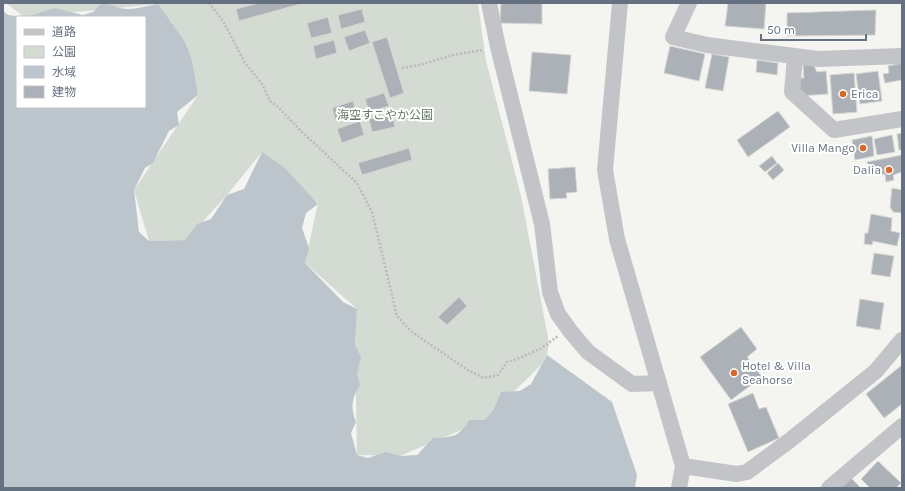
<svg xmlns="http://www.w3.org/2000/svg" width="905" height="491" font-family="Karla,'Noto Sans JP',sans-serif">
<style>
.green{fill:#d4dbd2}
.water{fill:#bdc5cc}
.building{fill:#abb1b6;stroke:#d5d5d3}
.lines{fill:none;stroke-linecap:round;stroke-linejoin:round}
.path{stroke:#b9bbbd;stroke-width:2.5;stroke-dasharray:2 2;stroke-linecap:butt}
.minor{stroke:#c2c4c8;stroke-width:16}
.poi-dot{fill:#d9682b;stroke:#fff;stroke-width:1.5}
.labels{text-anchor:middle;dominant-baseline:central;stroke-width:4;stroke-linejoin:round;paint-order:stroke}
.poi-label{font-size:12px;fill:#657180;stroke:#fff;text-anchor:start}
.park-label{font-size:12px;fill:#657863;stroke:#fff}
</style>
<rect width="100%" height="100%" fill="#f4f4f0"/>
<path class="green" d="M6 3H478L486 61 521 196 549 343 547 355 541 365 485 420 400 456 357 455 355 345 357 309 305 263 318 203 262 152 227 195 186 240 149 241 134 190 198 95 158 4 24 17Z"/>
<path class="water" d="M102 3C110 3 113 7 120 8 132 11 145 6 158 4L185 42 192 61 198 95 177 112 179 125 169 131 153 163 145 168 134 190 139 232 149 241 185 240 197 224 211 219 227 195 244 189 262 152 285 168 318 204 306 213 302 228 309 248 305 263 343 302 357 309 355 345 361 357 357 374 360 385C352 398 350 407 356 422L351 433 357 455 368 458 386 452 400 456 417 455 433 438C451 437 459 438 469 420H485L494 409 501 392 520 391 531 384 547 355 612 402 637 475 635 488H3V11L8 15 22 17H17V107H145V17H26L54 8 83 15 93 12Z"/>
<g class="building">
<path d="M259 3H304L239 21 236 9Z"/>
<path d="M501 3H542V24L500 23Z"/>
<path d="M728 3H766L764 29 725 26Z"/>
<path d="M362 9 365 22 341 29 338 15Z"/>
<path d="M876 10 875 35 787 36V13Z"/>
<path d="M328 17 332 33 311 38 307 23Z"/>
<path d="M365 30 370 43 349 51 344 37Z"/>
<path d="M387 37 404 93 390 98 372 42Z"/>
<path d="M334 40 337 53 316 59 313 46Z"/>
<path d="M670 46 705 54 699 81 664 73Z"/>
<path d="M532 52 571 55 567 94 529 91Z"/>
<path d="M712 54 729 57 723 91 705 88Z"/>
<path d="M757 60 778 63 777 75 756 72Z"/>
<path d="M902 63V80L885 83 883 74 889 73 888 66Z"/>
<path d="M813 64 817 72 826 71 828 94 799 96 798 78H804L803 65Z"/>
<path d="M878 71 882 101 860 104 856 74Z"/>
<path d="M854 73 857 112 833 114 830 75Z"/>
<path d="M384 93 389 106 369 112 365 99Z"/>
<path d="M353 101 357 115 336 122 332 108Z"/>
<path d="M778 111 790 127 748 157 737 140Z"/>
<path d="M393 114 395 127 372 132 369 119Z"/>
<path d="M360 121 364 135 342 143 337 129Z"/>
<path d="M902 133V150H899L897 134Z"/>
<path d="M892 135 895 152 877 155 874 139Z"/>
<path d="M872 136 874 156 855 160 852 140Z"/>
<path d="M409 148 412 160 362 175 358 163Z"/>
<path d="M902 155V172L893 175 894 180 886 182 885 174 877 175 876 167 868 168 867 162Z"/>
<path d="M772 156 777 163 765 172 759 166Z"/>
<path d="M778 163 784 170 773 180 767 173Z"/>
<path d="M575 167 577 192 566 193 567 198 550 199 548 169Z"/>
<path d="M892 188 902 190V213L893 212 890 207Z"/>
<path d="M871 214 892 218 891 231 900 233 897 246 873 241 872 245 864 244 865 233H868Z"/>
<path d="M874 253 894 256 890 277 871 274Z"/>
<path d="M459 297 467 306 447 325 438 317Z"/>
<path d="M860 299 884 303 880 330 856 326Z"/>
<path d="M741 327 757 349 747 357 762 377 731 400 700 357Z"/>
<path d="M902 365V404L884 418 866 394Z"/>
<path d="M753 393 759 409 766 407 779 438 748 452 728 404Z"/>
<path d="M878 461 901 483 896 488H870L861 479Z"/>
<path d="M851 478 861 488H840Z"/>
</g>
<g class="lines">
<g class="path">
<path d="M209 3 223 21 245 63 262 84 270 101 277 106 302 132 357 183 372 212 397 316 412 332 466 369 484 378 498 375 507 362 517 359 542 348 558 336"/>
<path d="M402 68 420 65 453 55 483 50"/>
</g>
<g class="minor">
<path d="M489 3 498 47 542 224 550 292 558 314 571 332 588 352 632 384 659 383"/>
<path d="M620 3 605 170 617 239 683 466 679 488"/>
<path d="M689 3 673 37 707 45 818 59 902 56"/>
<path d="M795 57 792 92 834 130 902 119"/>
<path d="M683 466 737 474 747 472 789 441 876 371 902 340"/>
<path d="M829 488 902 426"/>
</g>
</g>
<g class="poi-dot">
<circle cx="843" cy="94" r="4"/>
<circle cx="863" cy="148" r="4"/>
<circle cx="889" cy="170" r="4"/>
<circle cx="734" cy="373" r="4"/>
</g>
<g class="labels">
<g class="poi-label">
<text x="851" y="94">Erica</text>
<text x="855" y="148" text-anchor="end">Villa Mango</text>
<text x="881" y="170" text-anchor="end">Dalia</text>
<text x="742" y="366">Hotel &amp; Villa<tspan x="742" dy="14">Seahorse</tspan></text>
</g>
<g class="park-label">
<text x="385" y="115">海空すこやか公園</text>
</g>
</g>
<rect width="905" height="491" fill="none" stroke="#657180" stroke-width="8"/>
<rect x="16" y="16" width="130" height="92" fill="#ffffff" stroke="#c1c6cc"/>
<rect x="24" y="29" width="20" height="6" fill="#c2c4c8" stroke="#c1c6cc"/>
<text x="52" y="36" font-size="12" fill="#657180">道路</text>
<rect x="24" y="46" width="20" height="12" fill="#d4dbd2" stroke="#c1c6cc"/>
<text x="52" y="56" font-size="12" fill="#657180">公園</text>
<rect x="24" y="66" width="20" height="12" fill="#bdc5cc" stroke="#c1c6cc"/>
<text x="52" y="76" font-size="12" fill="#657180">水域</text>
<rect x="24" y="86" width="20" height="12" fill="#abb1b6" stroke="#c1c6cc"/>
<text x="52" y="96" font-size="12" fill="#657180">建物</text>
<path d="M761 34v6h105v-6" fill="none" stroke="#657180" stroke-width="2"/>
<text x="767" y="34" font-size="12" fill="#657180" stroke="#ffffff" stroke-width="3" paint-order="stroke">50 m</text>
</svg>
